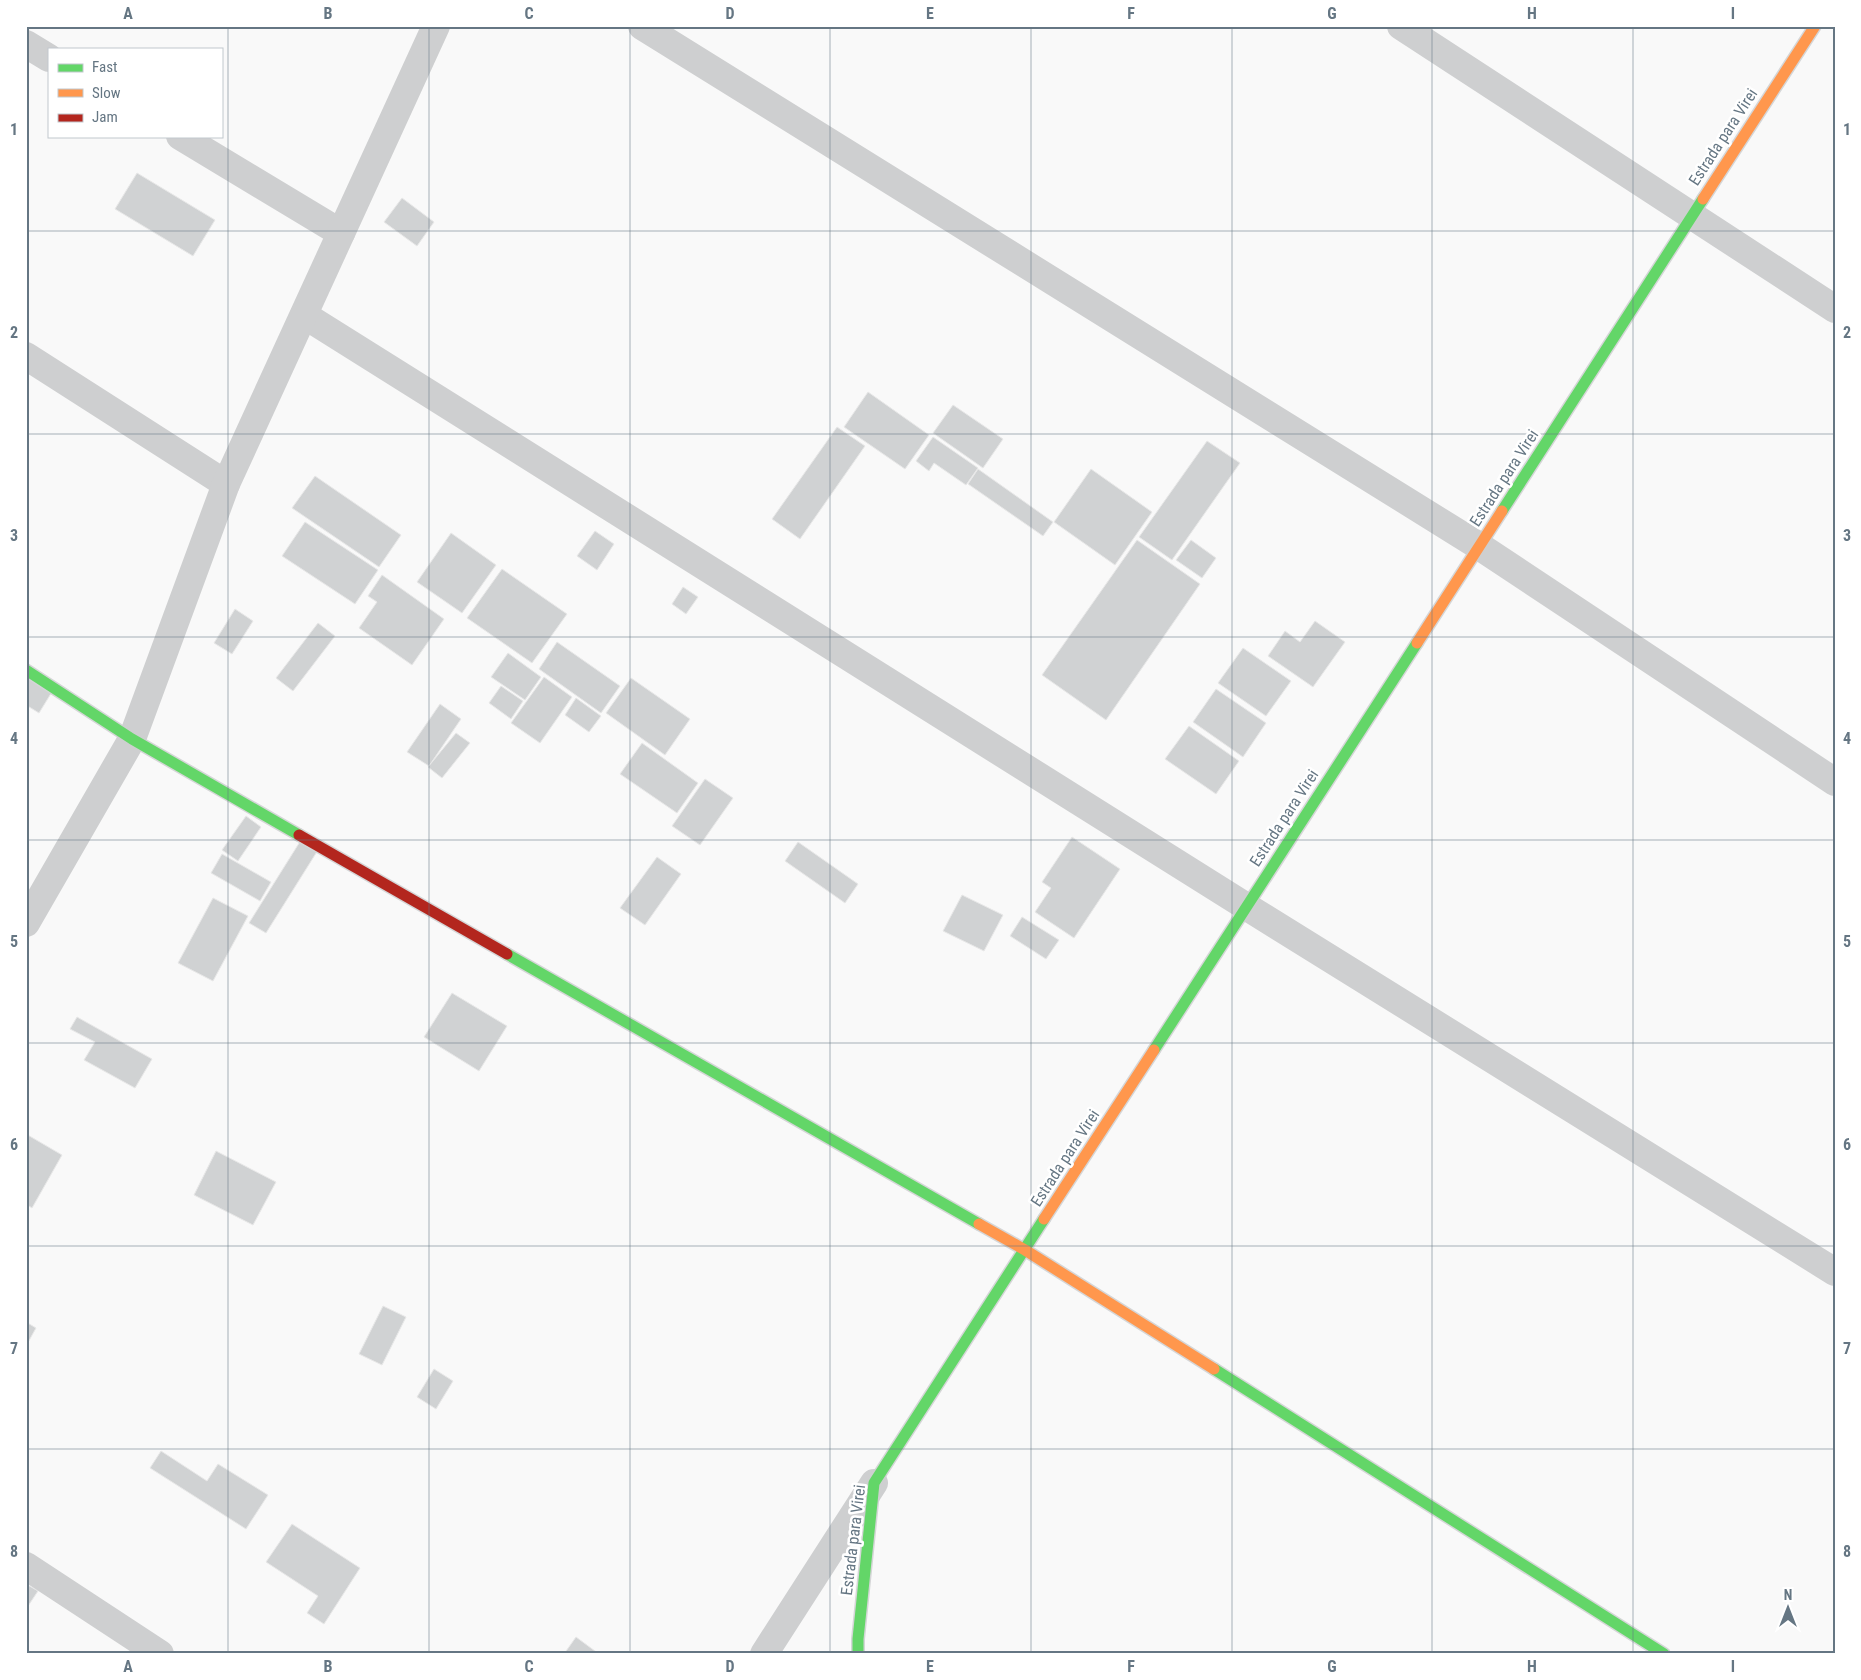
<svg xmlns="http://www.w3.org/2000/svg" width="1861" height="1680" font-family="'Roboto Condensed',sans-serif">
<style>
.building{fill:#d0d2d3;stroke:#e8e8e8}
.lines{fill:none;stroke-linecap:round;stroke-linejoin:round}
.fast-casing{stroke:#d5d6d7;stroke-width:14}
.slow-casing{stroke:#d5d6d7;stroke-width:14}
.jam-casing{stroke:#d5d6d7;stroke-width:14}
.street{stroke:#cecfd0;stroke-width:28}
.fast{stroke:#63d668;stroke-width:11}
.slow{stroke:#ff974d;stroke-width:11}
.jam{stroke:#b3261e;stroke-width:11}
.grid{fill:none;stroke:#657683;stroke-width:1;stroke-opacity:0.55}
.labels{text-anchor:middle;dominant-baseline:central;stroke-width:5;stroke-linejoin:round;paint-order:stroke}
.street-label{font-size:16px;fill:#657683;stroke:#fff}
.neatline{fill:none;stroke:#657683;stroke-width:2}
.grid-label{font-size:16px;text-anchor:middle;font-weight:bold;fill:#657683}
</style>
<rect width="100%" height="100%" fill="#f9f9f9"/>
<g class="building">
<path d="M137 173 215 220 193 256 115 209Z"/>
<path d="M402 198 434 222 417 246 384 222Z"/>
<path d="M868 392 929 435 905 469 844 427Z"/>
<path d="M953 405 1003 439 983 468 933 433Z"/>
<path d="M837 427 865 446 800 539 772 519Z"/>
<path d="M933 437 978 468 966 485 934 463 929 471 916 461Z"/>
<path d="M1207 441 1240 463 1172 560 1139 537Z"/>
<path d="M978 469 1053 522 1043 536 968 484Z"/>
<path d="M1091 469 1152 512 1115 565 1054 522Z"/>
<path d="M315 476 401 535 379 567 292 508Z"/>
<path d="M305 522 378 570 355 604 282 556Z"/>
<path d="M595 531 614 544 597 570 577 556Z"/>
<path d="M451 533 496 565 462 613 417 582Z"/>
<path d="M1137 540 1200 584 1106 720 1042 675Z"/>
<path d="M1191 540 1216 558 1202 578 1176 560Z"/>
<path d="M502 569 567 614 532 663 467 618Z"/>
<path d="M382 575 444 619 412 665 359 628 377 602 368 596Z"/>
<path d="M683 587 698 597 686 614 672 604Z"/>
<path d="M235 609 253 621 232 654 214 643Z"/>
<path d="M1315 621 1345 642 1313 687 1268 656 1285 631 1300 642Z"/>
<path d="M318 623 335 636 293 691 276 678Z"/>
<path d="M557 642 620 686 601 713 539 669Z"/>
<path d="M1243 648 1291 681 1266 716 1218 683Z"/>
<path d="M508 653 541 677 525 700 491 677Z"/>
<path d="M26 670 55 687 39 713 26 705Z"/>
<path d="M544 677 572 697 540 743 511 723Z"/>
<path d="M631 678 690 719 665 755 606 713Z"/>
<path d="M501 686 523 701 511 719 489 703Z"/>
<path d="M1216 689 1266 723 1243 757 1193 722Z"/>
<path d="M576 698 601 716 589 732 565 715Z"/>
<path d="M440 704 461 719 429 766 407 752Z"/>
<path d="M1189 726 1239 761 1216 794 1165 759Z"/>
<path d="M456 733 470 743 442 778 428 767Z"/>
<path d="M642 743 698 783 677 813 620 774Z"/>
<path d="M705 779 733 798 700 845 672 826Z"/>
<path d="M246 816 261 827 238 861 222 850Z"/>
<path d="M1072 837 1120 869 1074 938 1035 912 1051 888 1042 882Z"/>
<path d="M301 840 318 850 266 933 249 923Z"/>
<path d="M798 842 858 884 845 903 785 861Z"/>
<path d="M222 854 271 882 260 901 211 873Z"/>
<path d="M657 857 681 874 645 925 620 908Z"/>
<path d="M962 895 1003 915 984 951 943 931Z"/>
<path d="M213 898 248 916 213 981 178 963Z"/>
<path d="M1022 917 1059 940 1046 959 1010 936Z"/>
<path d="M452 993 507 1026 479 1071 424 1037Z"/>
<path d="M77 1017 152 1059 135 1088 84 1060 95 1042 70 1029Z"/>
<path d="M26 1134 62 1155 32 1208 26 1204Z"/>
<path d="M216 1151 276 1182 253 1225 194 1195Z"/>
<path d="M383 1306 406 1317 382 1365 359 1354Z"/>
<path d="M26 1322 36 1328 26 1346Z"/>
<path d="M434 1369 453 1381 436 1409 417 1397Z"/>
<path d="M161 1451 207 1481 218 1464 268 1495 246 1529 150 1468Z"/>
<path d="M292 1524 360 1568 324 1624 307 1613 318 1596 266 1562Z"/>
<path d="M26 1584 38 1591 26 1609Z"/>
<path d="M576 1637 599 1654H564Z"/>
</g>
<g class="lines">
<g class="fast-casing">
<g id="fast">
<path d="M1502 511 1703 199"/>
<path d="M26 670 132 739 299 835"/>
<path d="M507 954 979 1224"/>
<path d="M1154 1050 1417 643"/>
<path d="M1214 1369 1664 1654"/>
<path d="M858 1654V1639L874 1483 1044 1219"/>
</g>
</g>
<g class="slow-casing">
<g id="slow">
<path d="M1703 199 1815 26"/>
<path d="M1417 643 1502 511"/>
<path d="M1044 1219 1154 1050"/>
<path d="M979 1224 1025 1250 1214 1369"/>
</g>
</g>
<g class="jam-casing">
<path id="jam" d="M299 835 507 954"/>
</g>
<g class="street">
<path d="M642 26 1479 546 1835 782"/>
<path d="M1401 26 1835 309"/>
<path d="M26 44 49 58"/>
<path d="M180 136 341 233"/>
<path d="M304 315 1247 907 1835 1272"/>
<path d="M26 356 226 484"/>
<path d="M26 923 132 739 226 484 436 26"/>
<path d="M26 1566 160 1654"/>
<path d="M764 1654 874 1483"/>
</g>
<use href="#fast" class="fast"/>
<use href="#slow" class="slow"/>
<use href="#jam" class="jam"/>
</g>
<path class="grid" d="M228 26V1654M429 26V1654M630 26V1654M830 26V1654M1031 26V1654M1232 26V1654M1432 26V1654M1633 26V1654M26 231H1835M26 434H1835M26 637H1835M26 840H1835M26 1043H1835M26 1246H1835M26 1449H1835"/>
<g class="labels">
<g class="street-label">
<text transform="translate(1723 137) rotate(-57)">Estrada para Virei</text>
<text transform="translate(1504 478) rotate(-57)">Estrada para Virei</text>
<text transform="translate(1284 818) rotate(-57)">Estrada para Virei</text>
<text transform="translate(1065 1158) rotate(-57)">Estrada para Virei</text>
<text transform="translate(853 1540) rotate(-83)">Estrada para Virei</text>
</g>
</g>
<rect width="1861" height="1680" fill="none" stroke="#ffffff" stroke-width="55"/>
<rect x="48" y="48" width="175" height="90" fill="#ffffff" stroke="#c1c8cd"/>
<rect x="58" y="64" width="25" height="8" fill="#63d668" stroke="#c1c8cd"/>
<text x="92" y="72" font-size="15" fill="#657683">Fast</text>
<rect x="58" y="89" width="25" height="8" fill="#ff974d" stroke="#c1c8cd"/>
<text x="92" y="98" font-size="15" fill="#657683">Slow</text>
<rect x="58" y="114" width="25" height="8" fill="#b3261e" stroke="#c1c8cd"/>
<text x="92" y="122" font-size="15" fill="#657683">Jam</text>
<g transform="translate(1788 1608)" stroke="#ffffff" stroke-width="4" paint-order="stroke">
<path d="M0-4L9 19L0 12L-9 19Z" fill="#657683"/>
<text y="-8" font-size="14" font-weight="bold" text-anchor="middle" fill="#657683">N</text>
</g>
<rect x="28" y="28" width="1806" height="1624" class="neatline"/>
<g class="grid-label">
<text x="128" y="19">A</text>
<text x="328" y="19">B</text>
<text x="529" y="19">C</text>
<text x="730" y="19">D</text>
<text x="930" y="19">E</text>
<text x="1131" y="19">F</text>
<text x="1332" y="19">G</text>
<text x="1532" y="19">H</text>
<text x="1733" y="19">I</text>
<text x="14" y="135">1</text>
<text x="1847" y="135">1</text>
<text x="14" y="338">2</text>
<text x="1847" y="338">2</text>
<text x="14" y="541">3</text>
<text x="1847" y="541">3</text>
<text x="14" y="744">4</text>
<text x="1847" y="744">4</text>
<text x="14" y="947">5</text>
<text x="1847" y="947">5</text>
<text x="14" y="1150">6</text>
<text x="1847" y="1150">6</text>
<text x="14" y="1354">7</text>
<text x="1847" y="1354">7</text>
<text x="14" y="1557">8</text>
<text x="1847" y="1557">8</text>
<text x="128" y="1672">A</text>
<text x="328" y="1672">B</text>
<text x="529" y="1672">C</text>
<text x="730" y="1672">D</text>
<text x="930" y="1672">E</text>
<text x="1131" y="1672">F</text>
<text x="1332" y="1672">G</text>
<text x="1532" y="1672">H</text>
<text x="1733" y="1672">I</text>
</g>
</svg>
